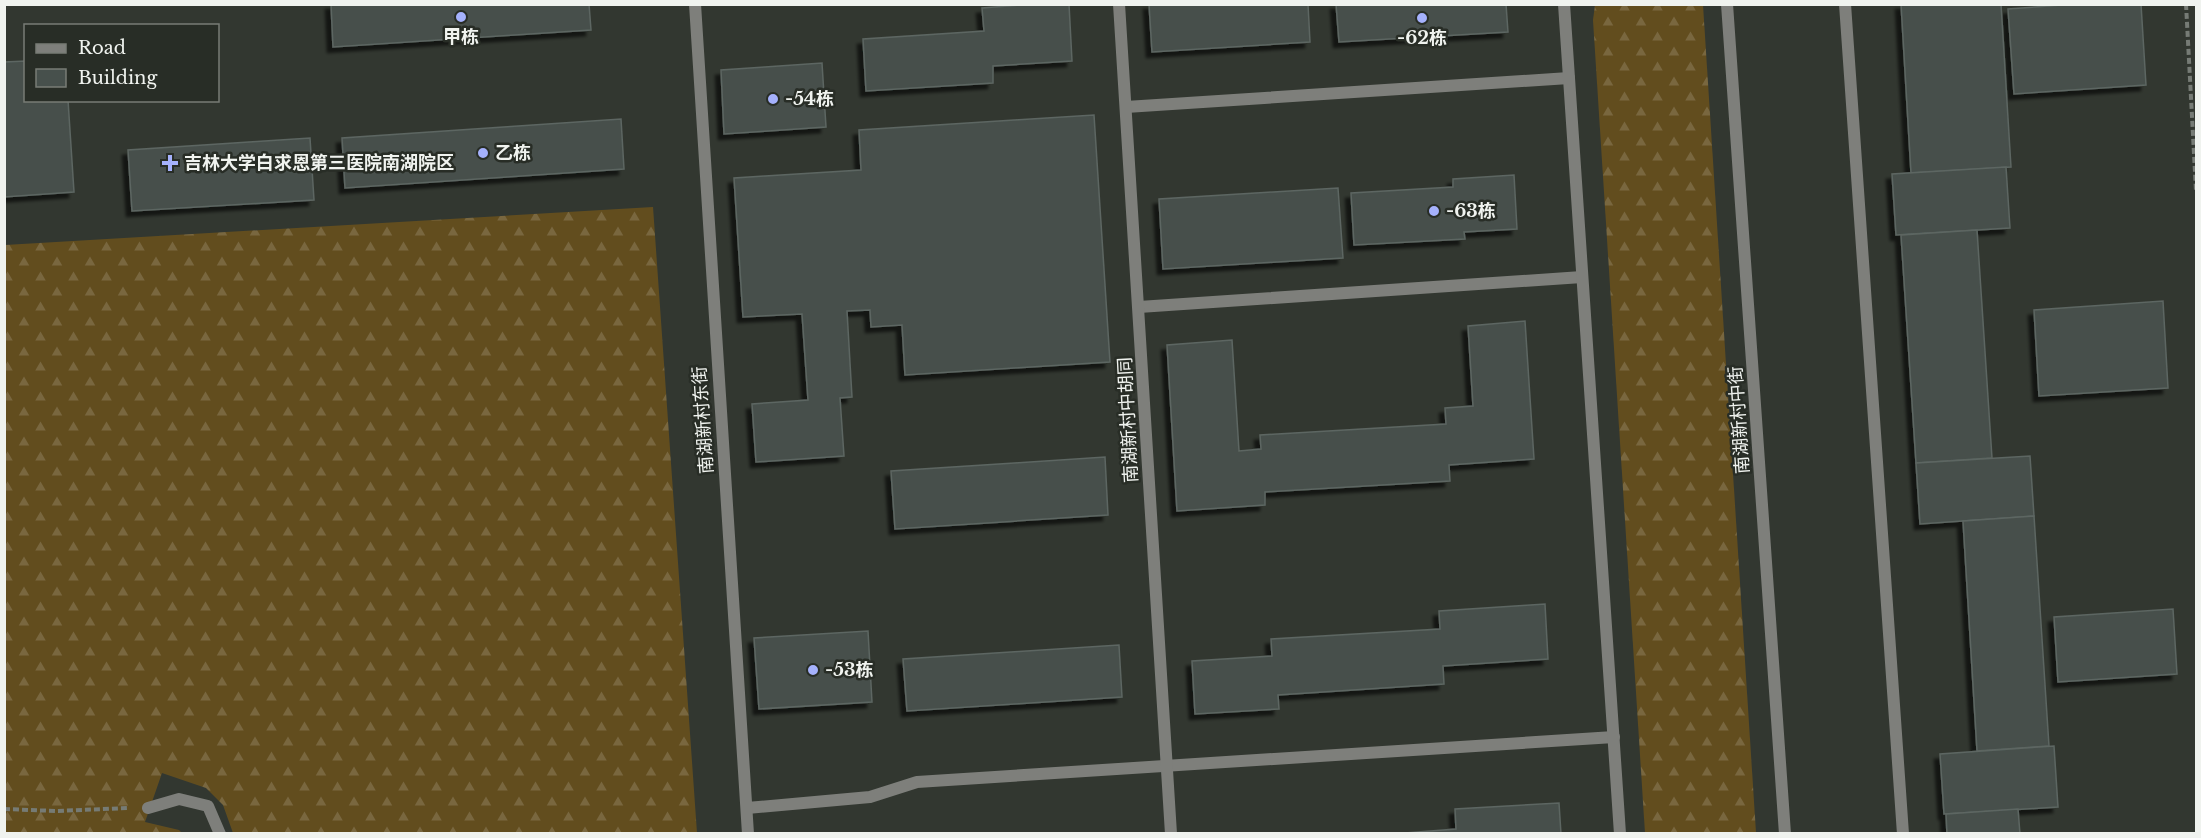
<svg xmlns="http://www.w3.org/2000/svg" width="2201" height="838" font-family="'Libre Baskerville','Noto Sans SC',serif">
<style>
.forest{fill:url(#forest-firs)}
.building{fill:#47504c;stroke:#5d6662;stroke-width:1.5;filter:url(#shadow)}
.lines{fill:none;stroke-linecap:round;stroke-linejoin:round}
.path{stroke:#767b75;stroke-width:4;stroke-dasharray:6 3;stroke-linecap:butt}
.service{stroke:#7e7f7b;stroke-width:12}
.minor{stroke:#7e7f7b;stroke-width:12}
.tertiary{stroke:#7e7f7b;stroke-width:12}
.poi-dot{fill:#a5b1fc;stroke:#282d26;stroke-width:2}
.labels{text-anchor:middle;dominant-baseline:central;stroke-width:5;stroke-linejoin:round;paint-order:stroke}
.poi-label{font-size:18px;font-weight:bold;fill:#f0f3ef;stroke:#282d26;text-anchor:start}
.street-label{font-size:18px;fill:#f0f3ef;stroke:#282d26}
</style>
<defs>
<pattern id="forest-firs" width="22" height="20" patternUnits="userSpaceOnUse" patternTransform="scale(1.5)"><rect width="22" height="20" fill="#624d1e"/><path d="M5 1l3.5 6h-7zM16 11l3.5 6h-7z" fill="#79673f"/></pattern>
<filter id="shadow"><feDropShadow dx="-5.5" dy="5.5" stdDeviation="1.5" flood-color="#0009"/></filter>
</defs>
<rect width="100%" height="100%" fill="#323730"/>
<g class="forest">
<path d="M1595 5H1703L1756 833H1645L1593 20Z"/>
<path d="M653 207 697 833H233L223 805 206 788 162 773 145 822 179 830 182 833 5 834V245Z"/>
</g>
<g class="building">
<path d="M331 4H589L591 30 333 47Z"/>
<path d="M1033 4H1069L1072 61 993 66V83L866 91 863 39 984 31 982 8Z"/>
<path d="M1149 4H1308L1310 42 1152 52Z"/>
<path d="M1336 4H1506L1508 32 1339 42Z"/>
<path d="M1901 4H2001L2011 167 1911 173Z"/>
<path d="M2075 4H2141L2146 85 2014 94 2008 9Z"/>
<path d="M26 61V100H68L74 192 4 197V62Z"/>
<path d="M822 63 826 127 724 134 721 70Z"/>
<path d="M1094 115 1110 362 905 375 902 325 871 327 870 310 847 311 852 397 840 398 844 456 756 462 752 404 808 400 802 314 743 317 734 178 861 170 859 130Z"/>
<path d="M621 119 624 169 345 188 342 138Z"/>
<path d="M310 138 314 200 132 211 128 150Z"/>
<path d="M2006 167 2010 228 1896 235 1892 174Z"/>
<path d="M1514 175 1517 229 1464 232 1465 239 1354 245 1351 193 1453 187V179Z"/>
<path d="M1338 188 1343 258 1163 269 1159 199Z"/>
<path d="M1977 230 1992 458 1916 463 1901 235Z"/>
<path d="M2163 301 2168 388 2039 396 2034 310Z"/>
<path d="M1525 321 1534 459 1449 465 1450 481 1265 492V505L1177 511 1167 345 1232 340 1239 451 1261 449 1260 435 1446 424 1445 408 1473 406 1468 326Z"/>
<path d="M2030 456 2034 516 1920 524 1916 463Z"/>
<path d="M1105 457 1108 515 895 529 891 471Z"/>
<path d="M2034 516 2049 746 1977 751 1963 521Z"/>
<path d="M1545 604 1548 659 1443 666 1444 684 1278 695 1279 709 1195 714 1192 661 1272 656 1271 639 1440 629 1439 611Z"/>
<path d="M2173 609 2177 674 2058 682 2054 617Z"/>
<path d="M868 631 872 702 759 709 754 638Z"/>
<path d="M1119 645 1122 697 907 711 903 659Z"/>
<path d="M2054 746 2058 807 1944 814 1940 754Z"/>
<path d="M1559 803 1561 834H1392L1456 829 1455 809Z"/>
<path d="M2018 809 2020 834H1947L1946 814Z"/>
</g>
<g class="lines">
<g class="path">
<path d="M2186 4 2196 191"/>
<path d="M4 809 56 811 127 808"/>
</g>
<g class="service">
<path d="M1845 4 1903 834"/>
<path d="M1126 107 1569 78"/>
<path d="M1139 307 1582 277"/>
<path d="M148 808 179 799 208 806 220 834"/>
<path d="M747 808 870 797 917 782 1614 737"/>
</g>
<g class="minor">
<path d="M695 4 748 834"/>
<path d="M1119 4 1171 834"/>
</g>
<g class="tertiary">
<path d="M1564 4 1620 834"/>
<path d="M1727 4 1785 834"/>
</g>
</g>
<g class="poi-dot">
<circle cx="461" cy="17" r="6"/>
<circle cx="1422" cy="18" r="6"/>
<circle cx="773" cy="99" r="6"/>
<circle cx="483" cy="153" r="6"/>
<path d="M167 154h6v6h6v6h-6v6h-6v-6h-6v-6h6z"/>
<circle cx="1434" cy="211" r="6"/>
<circle cx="813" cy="670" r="6"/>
</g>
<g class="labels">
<g class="poi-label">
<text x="461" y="37" text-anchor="middle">甲栋</text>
<text x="1422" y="38" text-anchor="middle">-62栋</text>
<text x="785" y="99">-54栋</text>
<text x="495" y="153">乙栋</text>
<text x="184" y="163">吉林大学白求恩第三医院南湖院区</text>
<text x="1446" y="211">-63栋</text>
<text x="825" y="670">-53栋</text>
</g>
<g class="street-label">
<text transform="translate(703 420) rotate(-94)">南湖新村东街</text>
<text transform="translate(1128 420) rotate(-93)">南湖新村中胡同</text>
<text transform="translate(1739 420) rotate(-94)">南湖新村中街</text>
</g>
</g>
<rect width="2201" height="838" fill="none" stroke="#f0f3ef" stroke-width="12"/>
<rect x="24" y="24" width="195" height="78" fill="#282d26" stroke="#787c76" stroke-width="1.5"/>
<rect x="36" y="44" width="30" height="9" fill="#7e7f7b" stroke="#787c76" stroke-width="1.5"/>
<text x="78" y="54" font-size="18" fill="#f0f3ef">Road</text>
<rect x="36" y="69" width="30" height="18" fill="#47504c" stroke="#787c76" stroke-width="1.5"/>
<text x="78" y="84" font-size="18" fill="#f0f3ef">Building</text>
</svg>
